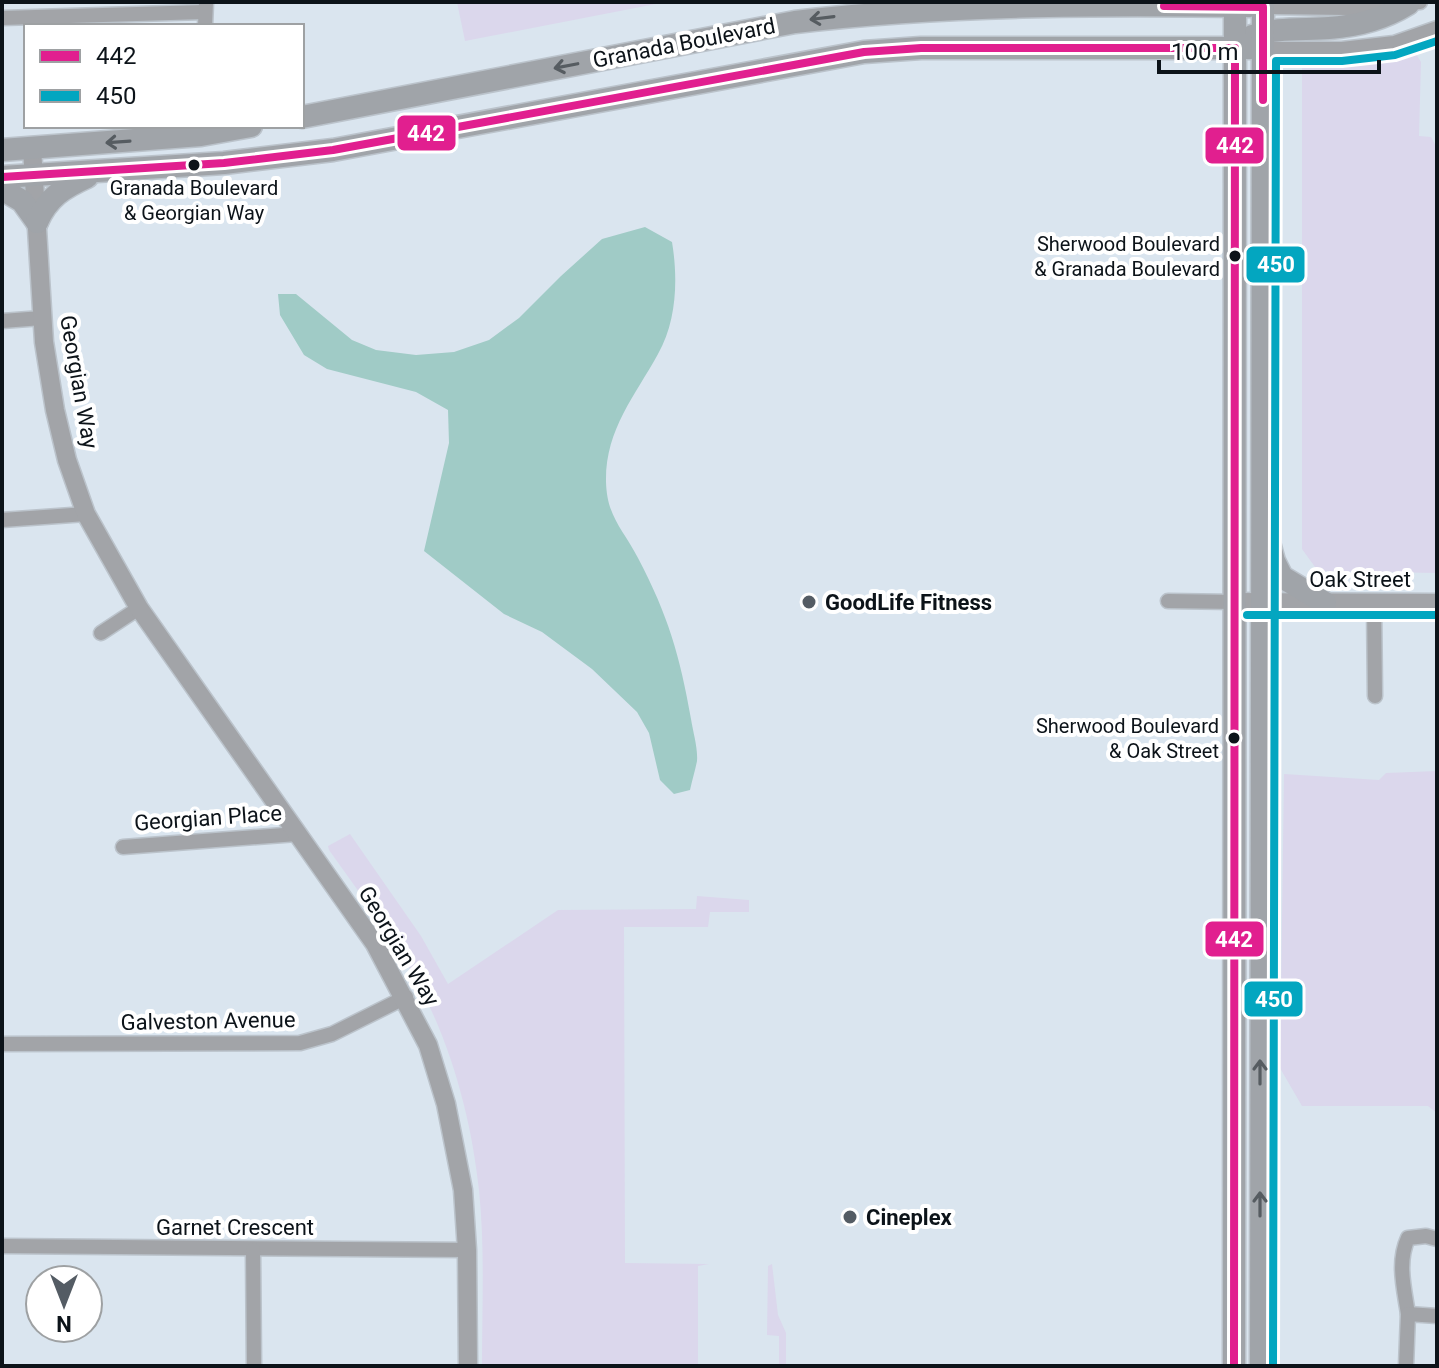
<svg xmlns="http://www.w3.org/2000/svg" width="1439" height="1368" font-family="Roboto,sans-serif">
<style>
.green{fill:#dbd7ec}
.water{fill:#a0cbc6}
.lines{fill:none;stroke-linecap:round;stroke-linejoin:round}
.minor-casing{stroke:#bbc3cb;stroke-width:17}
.tertiary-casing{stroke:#bbc3cb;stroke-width:21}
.secondary-casing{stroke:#bbc3cb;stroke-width:25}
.minor{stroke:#a2a4a8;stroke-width:14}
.tertiary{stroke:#a2a4a8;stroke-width:18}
.secondary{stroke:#a0a4a9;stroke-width:22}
.bus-1-casing{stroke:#fff;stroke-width:14}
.bus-2-casing{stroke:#fff;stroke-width:14}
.bus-1{stroke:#e11f8f;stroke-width:8}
.bus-2{stroke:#03a6c0;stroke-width:8}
.oneway{stroke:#565c61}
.bus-dot{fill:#0c1319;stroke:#fff;stroke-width:3}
.poi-dot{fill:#545c64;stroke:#fff;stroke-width:3}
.labels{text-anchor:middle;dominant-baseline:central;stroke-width:8;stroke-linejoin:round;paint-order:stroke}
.bus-label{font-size:20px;fill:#0c1319;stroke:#fff;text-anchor:end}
.street-label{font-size:22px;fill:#0c1319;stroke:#fff}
.poi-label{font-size:22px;font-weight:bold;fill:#0c1319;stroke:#fff;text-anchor:start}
.line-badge{stroke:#fff;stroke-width:3}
.badge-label{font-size:22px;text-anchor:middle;font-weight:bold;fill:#fff}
</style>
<rect width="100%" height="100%" fill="#dae5ef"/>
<g class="green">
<path d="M457 2H666L465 41Z"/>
<path d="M1414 51 1421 62 1419 136 1431 137 1437 148V573L1318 571 1302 549V64H1370Z"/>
<path d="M1437 771V1113L1428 1106H1302L1280 1068 1284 774 1379 780 1386 773Z"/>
<path d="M350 834 421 936 448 984 558 910 696 909 697 896 749 900V912H710L708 927H624L625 1263 709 1264 698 1266V1366H482C482 1308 485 1248 479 1190 471 1115 449 1036 411 971 386 929 357 889 329 850L328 846Z"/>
<path d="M772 1264 778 1315 786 1333V1366H779V1336L767 1335 768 1266Z"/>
</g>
<path class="water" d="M645 227 672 242C678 278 677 321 658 354 635 396 605 430 606 482 607 517 623 529 638 558 668 615 680 656 691 719 693 732 698 748 697 761 695 771 692 781 690 790L674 794 660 780 649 733 637 712 592 669 542 632 504 614 424 551 449 443 448 410 416 392 327 369 304 355 280 315 278 294H296L352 340 376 350 416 355 454 352 489 340 519 318 561 276 602 239Z"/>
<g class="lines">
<g class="minor-casing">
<g id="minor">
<path d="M1263 7 1349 8 1420 2"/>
<path d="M2 18 204 12"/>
<path d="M205 26 206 2"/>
<path d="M1264 49H1342L1394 43 1437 28"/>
<path d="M2 321 42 318"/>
<path d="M2 520 86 514"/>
<path d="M1168 601 1235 602"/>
<path d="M1374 604 1375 696"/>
<path d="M101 633 139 608"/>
<path d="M123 847 297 834"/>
<path d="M2 1044 300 1043 332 1034 406 997"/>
<path d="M2 1246 467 1250"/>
<path d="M253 1250 254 1366"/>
<path d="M1408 1314C1404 1288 1397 1262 1408 1238L1426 1236 1437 1239"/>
<path d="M1406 1366 1408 1314 1437 1316"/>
</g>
</g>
<g class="tertiary-casing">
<g id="tertiary">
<path d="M32 148 44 342 55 410 67 460 86 514 139 608 375 944 428 1045 446 1104 463 1190 467 1250 468 1366"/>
<path d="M1235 602 1437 603"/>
</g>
</g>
<g class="secondary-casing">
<g id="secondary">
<path d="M1252 36C1277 27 1303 30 1329 28 1358 26 1384 19 1408 4"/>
<path d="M302 117 795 22C946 4 1099 4 1250 6"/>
<path d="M2 150 201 135 251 126"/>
<path d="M2 177 224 163 333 150 864 52 921 48H1251"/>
<path d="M2 189 22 201 37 222"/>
<path d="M37 222C48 197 63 188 87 177"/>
<path d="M1268 539 1274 561 1282 577 1325 603"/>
<path d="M1234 1366 1235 2"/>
<path d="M1261 1366 1263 2"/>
</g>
</g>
<use href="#minor" class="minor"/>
<use href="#tertiary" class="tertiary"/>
<use href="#secondary" class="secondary"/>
<g class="bus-1-casing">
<g id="bus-1">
<path d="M1164 6 1263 7V100"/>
<path d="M2 177 224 163 333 150 864 52 921 48H1235L1234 1366"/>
</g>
</g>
<g class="bus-2-casing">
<g id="bus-2">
<path d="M1247 615H1437"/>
<path d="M1273 1366 1276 61H1342L1395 55 1437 41"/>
</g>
</g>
<use href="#bus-1" class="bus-1"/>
<use href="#bus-2" class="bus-2"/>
</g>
<defs><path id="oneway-shaft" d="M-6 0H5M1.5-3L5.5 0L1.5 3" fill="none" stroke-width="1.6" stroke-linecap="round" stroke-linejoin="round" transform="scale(2)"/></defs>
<g class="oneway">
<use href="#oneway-shaft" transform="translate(822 18) rotate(173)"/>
<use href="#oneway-shaft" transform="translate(566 66) rotate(169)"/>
<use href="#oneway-shaft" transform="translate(118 142) rotate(176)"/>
<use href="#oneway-shaft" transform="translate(1260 1072) rotate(-90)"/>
<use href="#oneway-shaft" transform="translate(1260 1204) rotate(-90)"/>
</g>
<g class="bus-dot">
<circle cx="194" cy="165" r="7"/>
<circle cx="1235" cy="256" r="7"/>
<circle cx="1234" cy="738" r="7"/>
</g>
<g class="poi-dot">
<circle cx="809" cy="602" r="8"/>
<circle cx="850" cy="1217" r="8"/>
</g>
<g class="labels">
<g class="bus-label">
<text x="194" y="188" text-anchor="middle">Granada Boulevard<tspan x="194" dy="25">&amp; Georgian Way</tspan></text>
<text x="1220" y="244">Sherwood Boulevard<tspan x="1220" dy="25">&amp; Granada Boulevard</tspan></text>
<text x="1219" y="726">Sherwood Boulevard<tspan x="1219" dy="25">&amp; Oak Street</tspan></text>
</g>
<g class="street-label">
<text transform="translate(684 43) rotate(-11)">Granada Boulevard</text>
<text transform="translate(79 382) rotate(80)">Georgian Way</text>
<text x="1360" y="579">Oak Street</text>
<text transform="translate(208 818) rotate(-4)">Georgian Place</text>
<text transform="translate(399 946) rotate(59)">Georgian Way</text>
<text transform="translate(208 1021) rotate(-1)">Galveston Avenue</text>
<text x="235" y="1227">Garnet Crescent</text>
</g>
<g class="poi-label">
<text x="825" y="602">GoodLife Fitness</text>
<text x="866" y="1217">Cineplex</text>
</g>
</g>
<g class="line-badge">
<rect x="396" y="114" width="61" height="38" rx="8" fill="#e11f8f"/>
<rect x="1204" y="126" width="61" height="39" rx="8" fill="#e11f8f"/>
<rect x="1245" y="245" width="61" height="39" rx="8" fill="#03a6c0"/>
<rect x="1204" y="920" width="61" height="38" rx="8" fill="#e11f8f"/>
<rect x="1243" y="980" width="61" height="38" rx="8" fill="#03a6c0"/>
</g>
<g class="badge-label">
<text x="426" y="141">442</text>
<text x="1235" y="153">442</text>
<text x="1276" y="272">450</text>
<text x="1234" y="947">442</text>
<text x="1274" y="1007">450</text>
</g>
<rect width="1439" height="1368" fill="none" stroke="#0c1319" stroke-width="8"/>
<rect x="24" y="24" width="280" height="104" fill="#ffffff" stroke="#9ea1a3" stroke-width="2"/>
<rect x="40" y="50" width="40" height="12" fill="#e11f8f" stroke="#9ea1a3" stroke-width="2"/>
<text x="96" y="64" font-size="24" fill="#0c1319">442</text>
<rect x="40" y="90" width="40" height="12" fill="#03a6c0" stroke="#9ea1a3" stroke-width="2"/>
<text x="96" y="104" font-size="24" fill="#0c1319">450</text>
<g transform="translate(64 1304) rotate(180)"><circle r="38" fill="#ffffff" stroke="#9ea1a3" stroke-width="2"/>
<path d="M0-6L14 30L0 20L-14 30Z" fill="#545c64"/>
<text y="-12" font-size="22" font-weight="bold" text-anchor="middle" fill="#0c1319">N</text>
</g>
<path d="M1159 60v12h220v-12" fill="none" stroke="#0c1319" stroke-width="4"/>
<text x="1171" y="60" font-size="24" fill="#0c1319" stroke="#ffffff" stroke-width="6" paint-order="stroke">100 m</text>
</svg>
